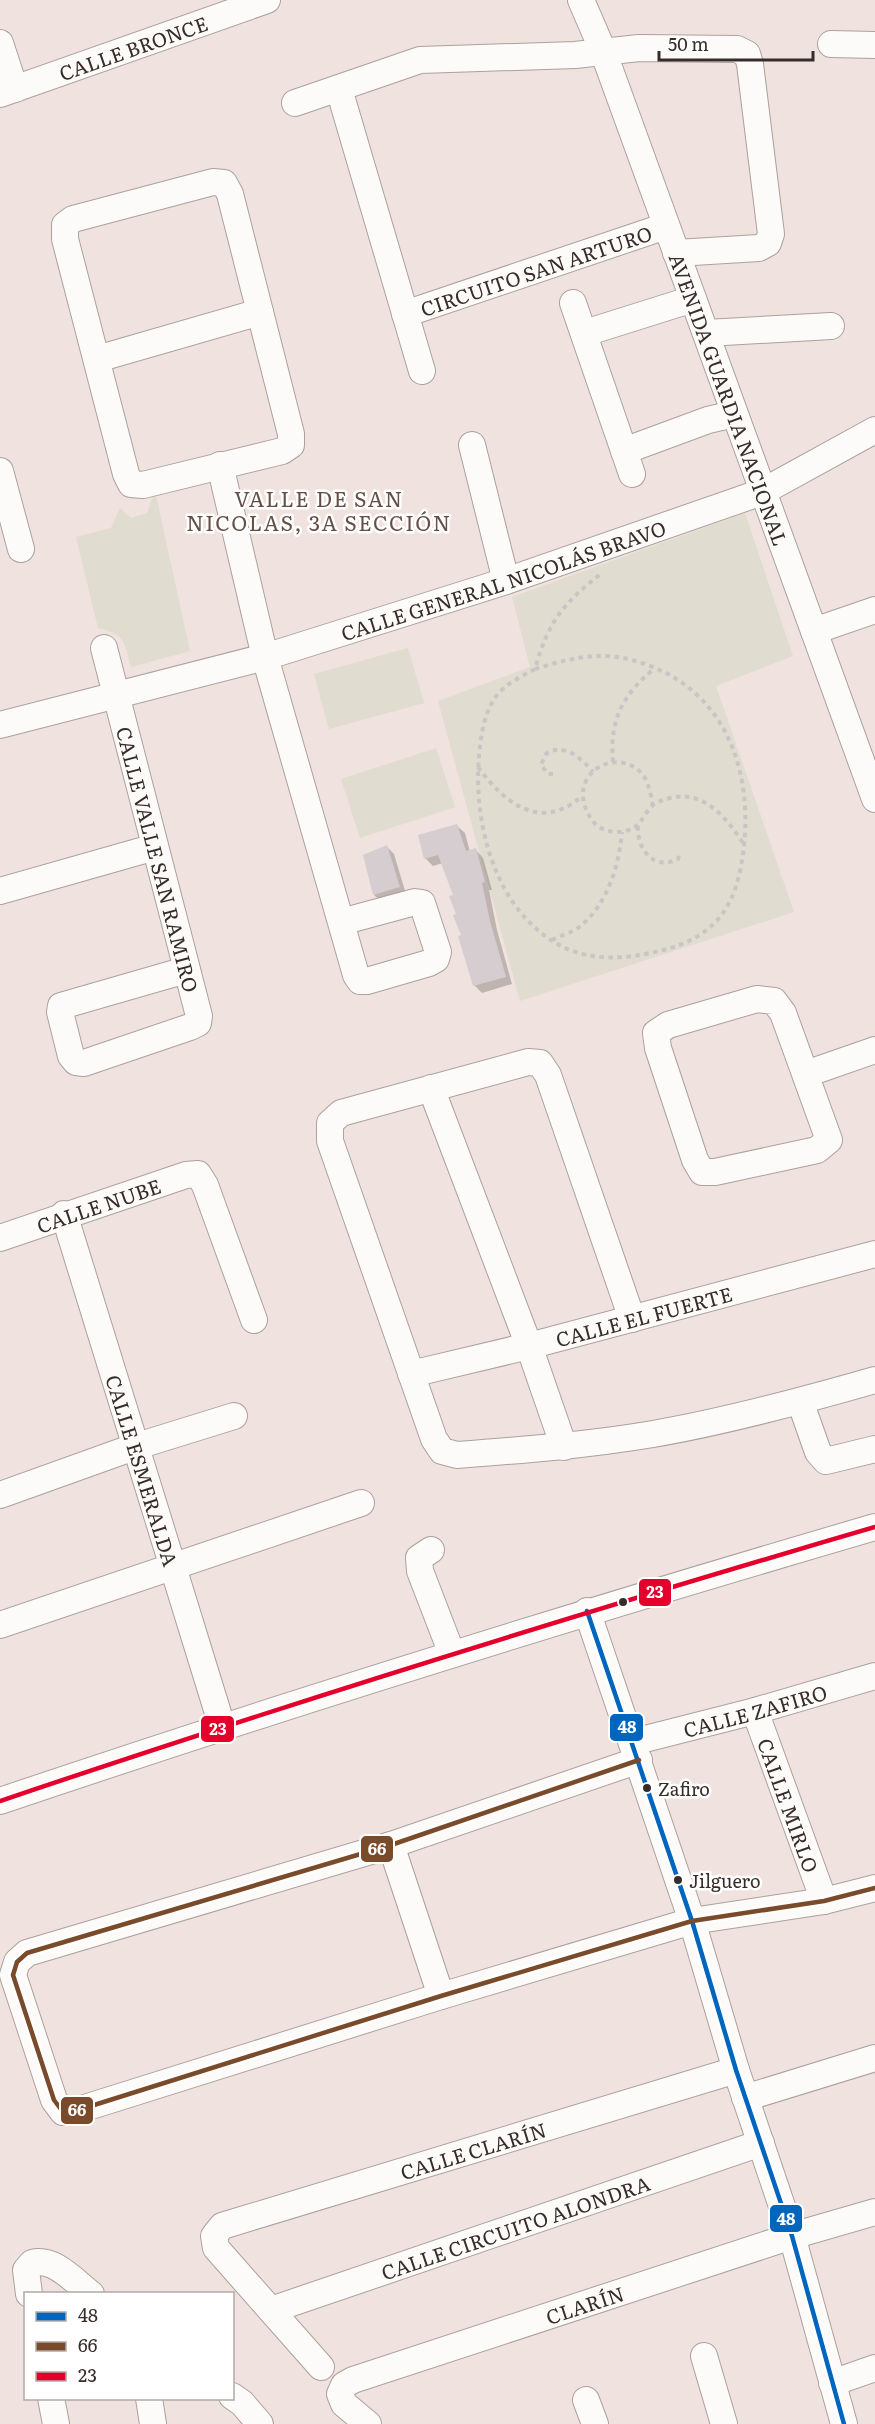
<svg xmlns="http://www.w3.org/2000/svg" width="875" height="2424" font-family="Literata,serif">
<style>
.green{fill:#e0dccf}
.shadow{fill:#0003}
.building{fill:#d5cdcf}
.lines{fill:none;stroke-linecap:round;stroke-linejoin:round}
.minor-casing{stroke:#aba19d;stroke-width:28}
.path{stroke:#cac5c4;stroke-width:4;stroke-dasharray:4.5 4.5;stroke-linecap:butt}
.minor{stroke:#fdfbfa;stroke-width:26}
.bus-1-casing{stroke:#fff;stroke-width:9}
.bus-2-casing{stroke:#fff;stroke-width:9}
.bus-3-casing{stroke:#fff;stroke-width:9}
.bus-1{stroke:#0065bd;stroke-width:4.5}
.bus-2{stroke:#7a4b2a;stroke-width:4.5}
.bus-3{stroke:#e4002b;stroke-width:4.5}
.bus-dot{fill:#362c29;stroke:#fff;stroke-width:2}
.labels{text-anchor:middle;dominant-baseline:central;stroke-width:5;stroke-linejoin:round;paint-order:stroke}
.bus-label{font-size:18px;fill:#362c29;stroke:#fff;text-anchor:start}
.street-label{font-size:20px;fill:#362c29;stroke:#fff}
.neighbourhood-label{font-size:21px;letter-spacing:1.5px;fill:#655048;stroke:#fff}
.line-badge{stroke:#fff;stroke-width:2}
.badge-label{font-size:16px;text-anchor:middle;font-weight:bold;fill:#fff}
</style>
<rect width="100%" height="100%" fill="#f0e2de"/>
<g class="green">
<path d="M155 491 190 651 131 667C124 641 126 635 98 628L76 537 111 528 120 508 131 518 147 513Z"/>
<path d="M745 513 793 656 716 686 794 912 520 1001 438 701 530 667 512 597Z"/>
<path d="M408 648 424 703 329 729 314 674Z"/>
<path d="M436 748 455 807 360 838 341 779Z"/>
</g>
<g class="shadow">
<path d="M457 826 465 833 470 852 476 850 483 858 492 890H489L497 930 512 984 482 993 474 985 455 896 443 863 433 866 425 858Z"/>
<path d="M387 847 394 854 406 894 382 902 374 895Z"/>
</g>
<g class="building">
<path d="M457 824 466 851 476 848 485 882 482 883 490 921 506 977 473 986 458 936 461 935 453 915 456 914 449 896 453 895 438 855 424 859 418 835Z"/>
<path d="M387 845 400 887 373 895 363 855Z"/>
</g>
<g class="lines">
<g class="minor-casing">
<g id="minor">
<path id="s1" d="M581 0 603 51 875 799"/>
<path d="M0 43 15 89"/>
<path d="M831 44 875 45"/>
<path d="M339 89 422 371"/>
<path id="s2" d="M0 94 267 0"/>
<path d="M295 103 420 60 575 55 639 48 737 49 747 54 750 64 771 234 768 243 759 248 676 253"/>
<path d="M213 182 224 183 230 194 291 434V445L282 451 143 485 131 484 126 474 65 239V225L73 219Z"/>
<path d="M573 303 632 474"/>
<path id="s3" d="M405 314 666 226"/>
<path d="M585 333 693 299"/>
<path d="M706 333 831 326"/>
<path d="M97 359 260 312"/>
<path d="M472 445 506 581"/>
<path d="M624 451 708 420 734 414"/>
<path d="M220 465 265 657 356 975 360 981H367L429 963 436 959 438 952 422 903 415 902 341 922"/>
<path d="M0 471 21 549"/>
<path d="M814 631 875 610"/>
<path id="s4" d="M104 648 199 1016 198 1023 190 1027 84 1063 76 1062 71 1056 60 1012 61 1006 186 970"/>
<path id="s5" d="M0 725 265 657 506 581 762 492 875 430"/>
<path d="M0 891 155 847"/>
<path d="M757 999 774 1001 783 1013 829 1140 817 1150 715 1172H702L695 1160 658 1048 656 1033 668 1025Z"/>
<path d="M806 1074 875 1050"/>
<path d="M431 1088 529 1346 564 1447"/>
<path id="s6" d="M64 1214 222 1726"/>
<path id="s7" d="M0 1238 186 1175 198 1174 205 1185 254 1320"/>
<path d="M632 1319 548 1075 540 1063 528 1062 341 1113 330 1123V1141L434 1439 442 1451 457 1455C523 1450 588 1445 653 1434 728 1421 802 1401 875 1380"/>
<path id="s8" d="M411 1374 529 1346 875 1254"/>
<path d="M800 1401 818 1452 826 1461 875 1449"/>
<path d="M0 1495 134 1447 234 1416"/>
<path d="M431 1550 419 1558 420 1571 452 1654"/>
<path d="M587 1611 692 1921 736 2070 792 2236 844 2424"/>
<path d="M0 1625 361 1503"/>
<path id="s9" d="M755 1711 824 1901"/>
<path id="s10" d="M633 1742 755 1711 875 1676"/>
<path d="M639 1760 391 1845 27 1953 17 1962 13 1975 54 2100 63 2112 75 2111 441 1996 692 1921 824 1901 875 1888"/>
<path d="M0 1801C290 1703 581 1613 875 1527"/>
<path d="M391 1845 441 1996"/>
<path d="M745 2098 875 2058"/>
<path d="M29 2294 26 2270 32 2263C54 2257 74 2281 91 2294"/>
<path id="s11" d="M271 2310 761 2143"/>
<path d="M704 2356 724 2424"/>
<path id="s12" d="M321 2367 216 2248 214 2236 222 2226 736 2070"/>
<path d="M832 2383 875 2368"/>
<path d="M232 2396 242 2403 260 2424"/>
<path d="M51 2398 56 2424"/>
<path d="M149 2398 153 2424"/>
<path d="M586 2400 595 2424"/>
<path id="s13" d="M368 2424 344 2404 340 2394 344 2385 353 2380 792 2236 875 2212"/>
</g>
</g>
<g class="path">
<path d="M535 669C558 662 582 655 607 656 627 657 647 664 664 672 738 709 756 795 740 871 731 914 709 937 667 949 633 958 596 963 563 947 496 913 473 826 479 756 481 735 484 712 497 695 507 683 522 676 535 669 548 622 563 603 602 573"/>
<path d="M613 762C609 720 623 694 655 668"/>
<path d="M478 767C505 804 541 832 582 796"/>
<path d="M553 774H548L541 765 546 754C564 742 581 758 593 772"/>
<path d="M653 806C651 796 649 783 643 775 617 743 561 776 592 820 597 828 610 833 619 832 643 829 639 819 653 805 658 801 664 800 670 798 705 789 728 820 745 846"/>
<path d="M638 826C637 850 654 871 678 859L680 853"/>
<path d="M552 940C560 936 570 933 578 928 607 906 619 866 622 832"/>
</g>
<use href="#minor" class="minor"/>
<g class="bus-1-casing">
<path id="bus-1" d="M587 1611 692 1921 736 2070 792 2236 844 2424"/>
</g>
<g class="bus-2-casing">
<path id="bus-2" d="M639 1760 391 1845 27 1953 17 1962 13 1975 54 2100 63 2112 75 2111 441 1996 692 1921 824 1901 875 1888"/>
</g>
<g class="bus-3-casing">
<path id="bus-3" d="M0 1801C290 1703 581 1613 875 1527"/>
</g>
<use href="#bus-1" class="bus-1"/>
<use href="#bus-2" class="bus-2"/>
<use href="#bus-3" class="bus-3"/>
</g>
<g class="bus-dot">
<circle cx="623" cy="1602" r="5"/>
<circle cx="647" cy="1788" r="5"/>
<circle cx="678" cy="1880" r="5"/>
</g>
<g class="labels">
<g class="bus-label">
<text x="658" y="1788">Zafiro</text>
<text x="689" y="1880">Jilguero</text>
</g>
<g class="street-label">
<text stroke="none"><textPath href="#s2" startOffset="141">CALLE BRONCE</textPath></text>
<text stroke="none"><textPath href="#s3" startOffset="138">CIRCUITO SAN ARTURO</textPath></text>
<text stroke="none"><textPath href="#s1" startOffset="426">AVENIDA GUARDIA NACIONAL</textPath></text>
<text stroke="none"><textPath href="#s5" startOffset="524">CALLE GENERAL NICOLÁS BRAVO</textPath></text>
<text stroke="none"><textPath href="#s4" startOffset="218">CALLE VALLE SAN RAMIRO</textPath></text>
<text stroke="none"><textPath href="#s7" startOffset="104">CALLE NUBE</textPath></text>
<text stroke="none"><textPath href="#s8" startOffset="240">CALLE EL FUERTE</textPath></text>
<text stroke="none"><textPath href="#s6" startOffset="268">CALLE ESMERALDA</textPath></text>
<text stroke="none"><textPath href="#s10" startOffset="126">CALLE ZAFIRO</textPath></text>
<text stroke="none"><textPath href="#s9" startOffset="100">CALLE MIRLO</textPath></text>
<text stroke="none"><textPath href="#s12" startOffset="446">CALLE CLARÍN</textPath></text>
<text stroke="none"><textPath href="#s11" startOffset="258">CALLE CIRCUITO ALONDRA</textPath></text>
<text stroke="none"><textPath href="#s13" startOffset="306">CLARÍN</textPath></text>
</g>
<g class="neighbourhood-label">
<text x="319" y="497">VALLE DE SAN<tspan x="319" dy="24">NICOLAS, 3A SECCIÓN</tspan></text>
</g>
</g>
<g class="line-badge">
<rect x="638" y="1578" width="34" height="29" rx="6" fill="#e4002b"/>
<rect x="609" y="1713" width="35" height="29" rx="6" fill="#0065bd"/>
<rect x="200" y="1715" width="35" height="28" rx="6" fill="#e4002b"/>
<rect x="360" y="1835" width="34" height="28" rx="6" fill="#7a4b2a"/>
<rect x="60" y="2096" width="34" height="29" rx="6" fill="#7a4b2a"/>
<rect x="769" y="2204" width="34" height="29" rx="6" fill="#0065bd"/>
</g>
<g class="badge-label">
<text x="655" y="1598">23</text>
<text x="627" y="1733">48</text>
<text x="218" y="1735">23</text>
<text x="377" y="1855">66</text>
<text x="77" y="2116">66</text>
<text x="786" y="2225">48</text>
</g>
<rect x="24" y="2292" width="210" height="108" fill="#ffffff" stroke="#afaba9" stroke-width="1.5"/>
<rect x="36" y="2312" width="30" height="9" fill="#0065bd" stroke="#afaba9" stroke-width="1.5"/>
<text x="78" y="2322" font-size="18" fill="#362c29">48</text>
<rect x="36" y="2342" width="30" height="9" fill="#7a4b2a" stroke="#afaba9" stroke-width="1.5"/>
<text x="78" y="2352" font-size="18" fill="#362c29">66</text>
<rect x="36" y="2372" width="30" height="9" fill="#e4002b" stroke="#afaba9" stroke-width="1.5"/>
<text x="78" y="2382" font-size="18" fill="#362c29">23</text>
<path d="M659 51v9h154v-9" fill="none" stroke="#362c29" stroke-width="3"/>
<text x="668" y="51" font-size="18" fill="#362c29" stroke="#ffffff" stroke-width="4.5" paint-order="stroke">50 m</text>
</svg>
